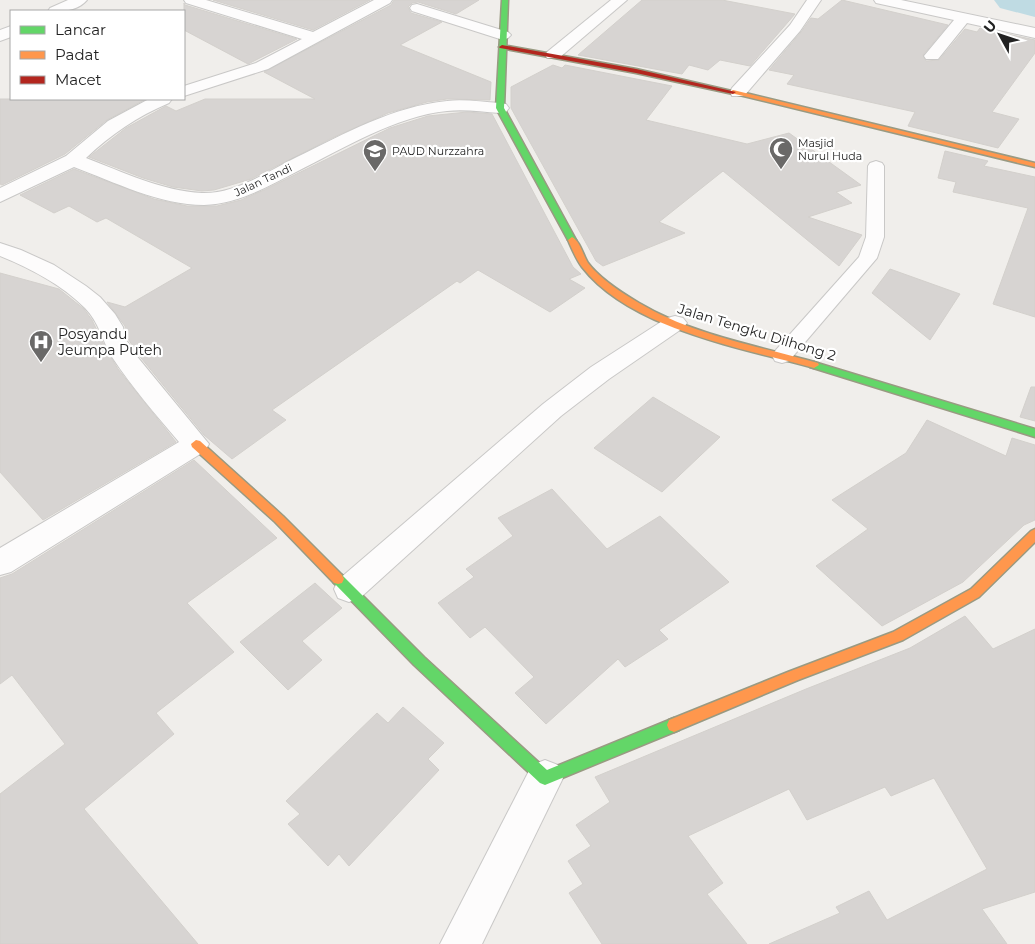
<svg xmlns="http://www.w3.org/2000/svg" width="1035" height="944" font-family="Montserrat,sans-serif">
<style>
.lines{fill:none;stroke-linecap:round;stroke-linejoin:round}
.river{fill:#bfdbe3;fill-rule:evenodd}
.building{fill:#d7d4d2;stroke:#d3d0cc}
.lane-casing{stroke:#c9c8c7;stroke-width:2}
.street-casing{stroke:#c9c8c7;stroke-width:2}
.fast-casing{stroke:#999a82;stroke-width:3}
.slow-casing{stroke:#999a82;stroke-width:3}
.jam-casing{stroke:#999a82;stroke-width:3}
.lane{fill:#fdfcfc;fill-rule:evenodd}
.street{fill:#fdfcfc;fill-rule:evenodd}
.fast{fill:#63d668;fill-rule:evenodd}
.slow{fill:#ff974d;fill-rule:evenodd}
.jam{fill:#b3261e;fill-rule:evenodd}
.labels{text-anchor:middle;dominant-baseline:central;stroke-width:4.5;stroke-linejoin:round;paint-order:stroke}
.far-poi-label{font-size:11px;fill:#222;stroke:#fff;text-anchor:start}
.far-street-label{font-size:11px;fill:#222;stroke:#fff}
.street-label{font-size:14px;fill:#222;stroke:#fff}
.poi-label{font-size:14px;fill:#222;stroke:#fff;text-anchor:start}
</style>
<rect width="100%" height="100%" fill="#f0eeeb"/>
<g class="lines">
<path class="river" d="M994 0H1035V17L1000 8Z"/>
</g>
<g class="building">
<path d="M213 0H370L313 30Z"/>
<path d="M394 0H479L456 14 418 2 412 3 408 7 411 13 442 22 400 45 491 82 490 100 447 99 427 102 388 113 332 138 251 179 214 190 202 191 173 187 143 178 89 157 126 128 166 106 176 111 205 99H315L264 72 391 5Z"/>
<path d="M642 0H722L795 14 750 66 720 60 708 70 689 65 682 74 578 55Z"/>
<path d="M842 0 948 25 923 55 926 61 939 60 965 29 977 32 980 28 1035 40V53L992 112 1019 119 998 148 908 126 915 112 787 84 794 75 769 70 801 32 811 18 818 19Z"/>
<path d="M184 3 185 5 297 39 248 64 184 30Z"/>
<path d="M553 65 562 68 565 65 672 86 646 120 747 144 789 133 861 185 836 192 852 203 808 217 862 235 839 266 723 171 659 222 685 233 603 266 596 261 511 108V87Z"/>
<path d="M0 99H146L107 120 65 154 2 185 0 184Z"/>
<path d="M467 112 492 114 573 267 581 274 569 279 585 288 550 312 478 270 460 283 457 281 272 410 286 420 232 459 204 435 137 353 127 337 125 326 107 302 125 307 192 268 106 218 97 222 69 206 54 213 20 195 74 169 154 199 187 206H217L241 200 264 190 390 128 428 116Z"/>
<path d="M945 151 988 161 984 166 1035 177V317L993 304 1028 208 953 192 956 182 938 178Z"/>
<path d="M890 269 960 294 930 340 872 293Z"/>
<path d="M0 273 59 289 84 309 92 320 107 351 118 369 176 442 43 520 0 472Z"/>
<path d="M1031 387H1035V421L1020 417Z"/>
<path d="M653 397 720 437 662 492 594 448Z"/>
<path d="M927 420 1006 456 1012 438 1035 445V520L1024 525 963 582 882 626 816 566 868 529 832 500 906 453Z"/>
<path d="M194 460 277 538 187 603 234 652 156 713 174 734 84 809 198 944H0V794L65 744 12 675 0 684V578L12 574Z"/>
<path d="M552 489 607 549 660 516 729 582 659 630 668 639 625 667 618 659 546 724 515 693 534 677 485 627 470 638 438 603 474 577 466 569 513 536 498 518Z"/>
<path d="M315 583 342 608 302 641 322 660 288 690 240 642Z"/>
<path d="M965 616 993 649 1035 629V892L982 909 1007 944H769L840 913 836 907 869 891 887 920 987 869 934 778 891 796 885 787 807 820 789 789 688 836 723 883 707 894 747 944H602L569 893 583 884 568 861 591 846 576 825 610 802 595 777 806 689 910 648Z"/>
<path d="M403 707 444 743 428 759 439 770 349 866 339 854 328 866 288 824 300 814 286 801 377 713 388 723Z"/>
</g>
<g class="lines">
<g class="lane-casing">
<path id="lane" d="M876 161 882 163 884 166V237L877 258 789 361 782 363 775 361 772 356 775 351 859 257 866 237 868 166 870 163Z"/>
</g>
<g class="street-casing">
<g id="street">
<path d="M68 0H87C78 11 61 12 48 11L50 8Z"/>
<path d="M184 0H206L313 32 374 0H392L390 3 268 69 184 96V86L256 63 302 39 186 3Z"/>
<path d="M611 0H627L559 58H547L545 55 547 52Z"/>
<path d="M807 0H821L800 31 744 96H732L730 92 732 88 790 25Z"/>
<path d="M874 0H901L1035 28V38L967 23 938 59H926L924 56 954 20 876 3Z"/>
<path d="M417 4 508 32 511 35 508 38 503 40 412 11 410 8 412 5Z"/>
<path d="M11 26V37L0 41V30Z"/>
<path d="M149 99H172L169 103C138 116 110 135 86 158 123 172 162 191 202 193 236 194 268 171 297 157 344 134 394 106 447 101 464 99 482 102 500 103L506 104 509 108 506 112 500 113C482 112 465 109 447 111 396 116 342 149 296 172 267 187 238 204 204 205 160 205 114 182 74 167L0 202V188L66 156 108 121Z"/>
<path d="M0 243 21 250 54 265 86 286 100 297 115 314 123 327 125 338 135 354 209 444 205 451 11 572 0 575V548L179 442C156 415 132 387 112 357 102 340 99 322 85 308 62 285 30 268 0 256Z"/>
<path d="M675 316 683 318 687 323 683 328 609 379 561 416 360 598 349 602 338 598 334 589 338 580 543 404 591 367 667 318Z"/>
<path d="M545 760 558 765 563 778 482 944H440L532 765Z"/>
</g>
</g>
<g class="fast-casing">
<g id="fast">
<path d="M502 0H508L504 108 576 240 575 242 572 243 568 240 496 108Z"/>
<path d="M814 362 1035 429V437L810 367 809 365 810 363Z"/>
<path d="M338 574 342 575 424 657 547 770 674 718 679 720 681 725 679 730 545 785 540 783 414 665 334 583 332 579 334 575Z"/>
</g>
</g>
<g class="slow-casing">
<g id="slow">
<path d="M733 90 1035 163V167L731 93 730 92Z"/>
<path d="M572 237C580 241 583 255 588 263 600 279 622 293 639 303 693 335 758 346 818 363L819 365 814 368C742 348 630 329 582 267 576 259 572 249 568 240Z"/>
<path d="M196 440 200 441 283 516 342 575 344 579 342 583 338 584 334 583 275 522 192 447 191 444Z"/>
<path d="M1035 529V542L979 597 903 640 798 680 674 732 669 730 667 725 669 720 788 672 893 632 971 589 1031 531Z"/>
</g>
</g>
<g class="jam-casing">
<path id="jam" d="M502 45 636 69 736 92 733 94 636 73 500 48 499 47Z"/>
</g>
<use href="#lane" class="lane"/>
<use href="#street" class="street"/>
<use href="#fast" class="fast"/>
<use href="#slow" class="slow"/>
<use href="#jam" class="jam"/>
</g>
<defs>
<g id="mosque-pin" transform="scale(1.25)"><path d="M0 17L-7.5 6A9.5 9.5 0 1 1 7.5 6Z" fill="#6a6968" stroke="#fff"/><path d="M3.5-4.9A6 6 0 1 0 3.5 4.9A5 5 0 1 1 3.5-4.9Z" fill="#fff"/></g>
<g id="school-pin" transform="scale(1.25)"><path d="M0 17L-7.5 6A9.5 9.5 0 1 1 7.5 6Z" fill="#6a6968" stroke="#fff"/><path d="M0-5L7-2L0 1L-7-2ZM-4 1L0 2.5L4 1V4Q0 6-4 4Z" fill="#fff"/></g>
<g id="hospital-pin" transform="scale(1.25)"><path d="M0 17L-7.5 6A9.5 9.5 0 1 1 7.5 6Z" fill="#6a6968" stroke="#fff"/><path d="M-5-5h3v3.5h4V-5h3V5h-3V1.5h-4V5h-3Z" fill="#fff"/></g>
</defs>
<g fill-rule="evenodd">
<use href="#mosque-pin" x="781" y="149"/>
<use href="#school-pin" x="375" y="151"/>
<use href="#hospital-pin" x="41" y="342"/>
</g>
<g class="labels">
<g class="far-poi-label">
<text x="798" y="143">Masjid<tspan x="798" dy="13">Nurul Huda</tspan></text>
<text x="392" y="151">PAUD Nurzzahra</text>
</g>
<g class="far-street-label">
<text transform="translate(263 180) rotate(-25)">Jalan Tandi</text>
</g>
<g class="street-label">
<text transform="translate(757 332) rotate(17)">Jalan Tengku Dilhong 2</text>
</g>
<g class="poi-label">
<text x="58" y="334">Posyandu<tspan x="58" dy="16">Jeumpa Puteh</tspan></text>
</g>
</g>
<rect x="10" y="10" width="175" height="90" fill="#ffffff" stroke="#a7a7a7"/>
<rect x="20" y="26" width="25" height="8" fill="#63d668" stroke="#a7a7a7"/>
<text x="55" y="35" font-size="15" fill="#222222">Lancar</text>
<rect x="20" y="51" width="25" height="8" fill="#ff974d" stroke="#a7a7a7"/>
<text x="55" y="60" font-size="15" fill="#222222">Padat</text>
<rect x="20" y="76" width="25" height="8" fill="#b3261e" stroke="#a7a7a7"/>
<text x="55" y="85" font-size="15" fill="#222222">Macet</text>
<g transform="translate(1000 35) rotate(310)" stroke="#ffffff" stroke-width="4" paint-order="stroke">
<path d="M0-4L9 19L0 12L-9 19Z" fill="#222222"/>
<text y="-8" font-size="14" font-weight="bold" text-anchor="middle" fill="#222222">U</text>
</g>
</svg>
